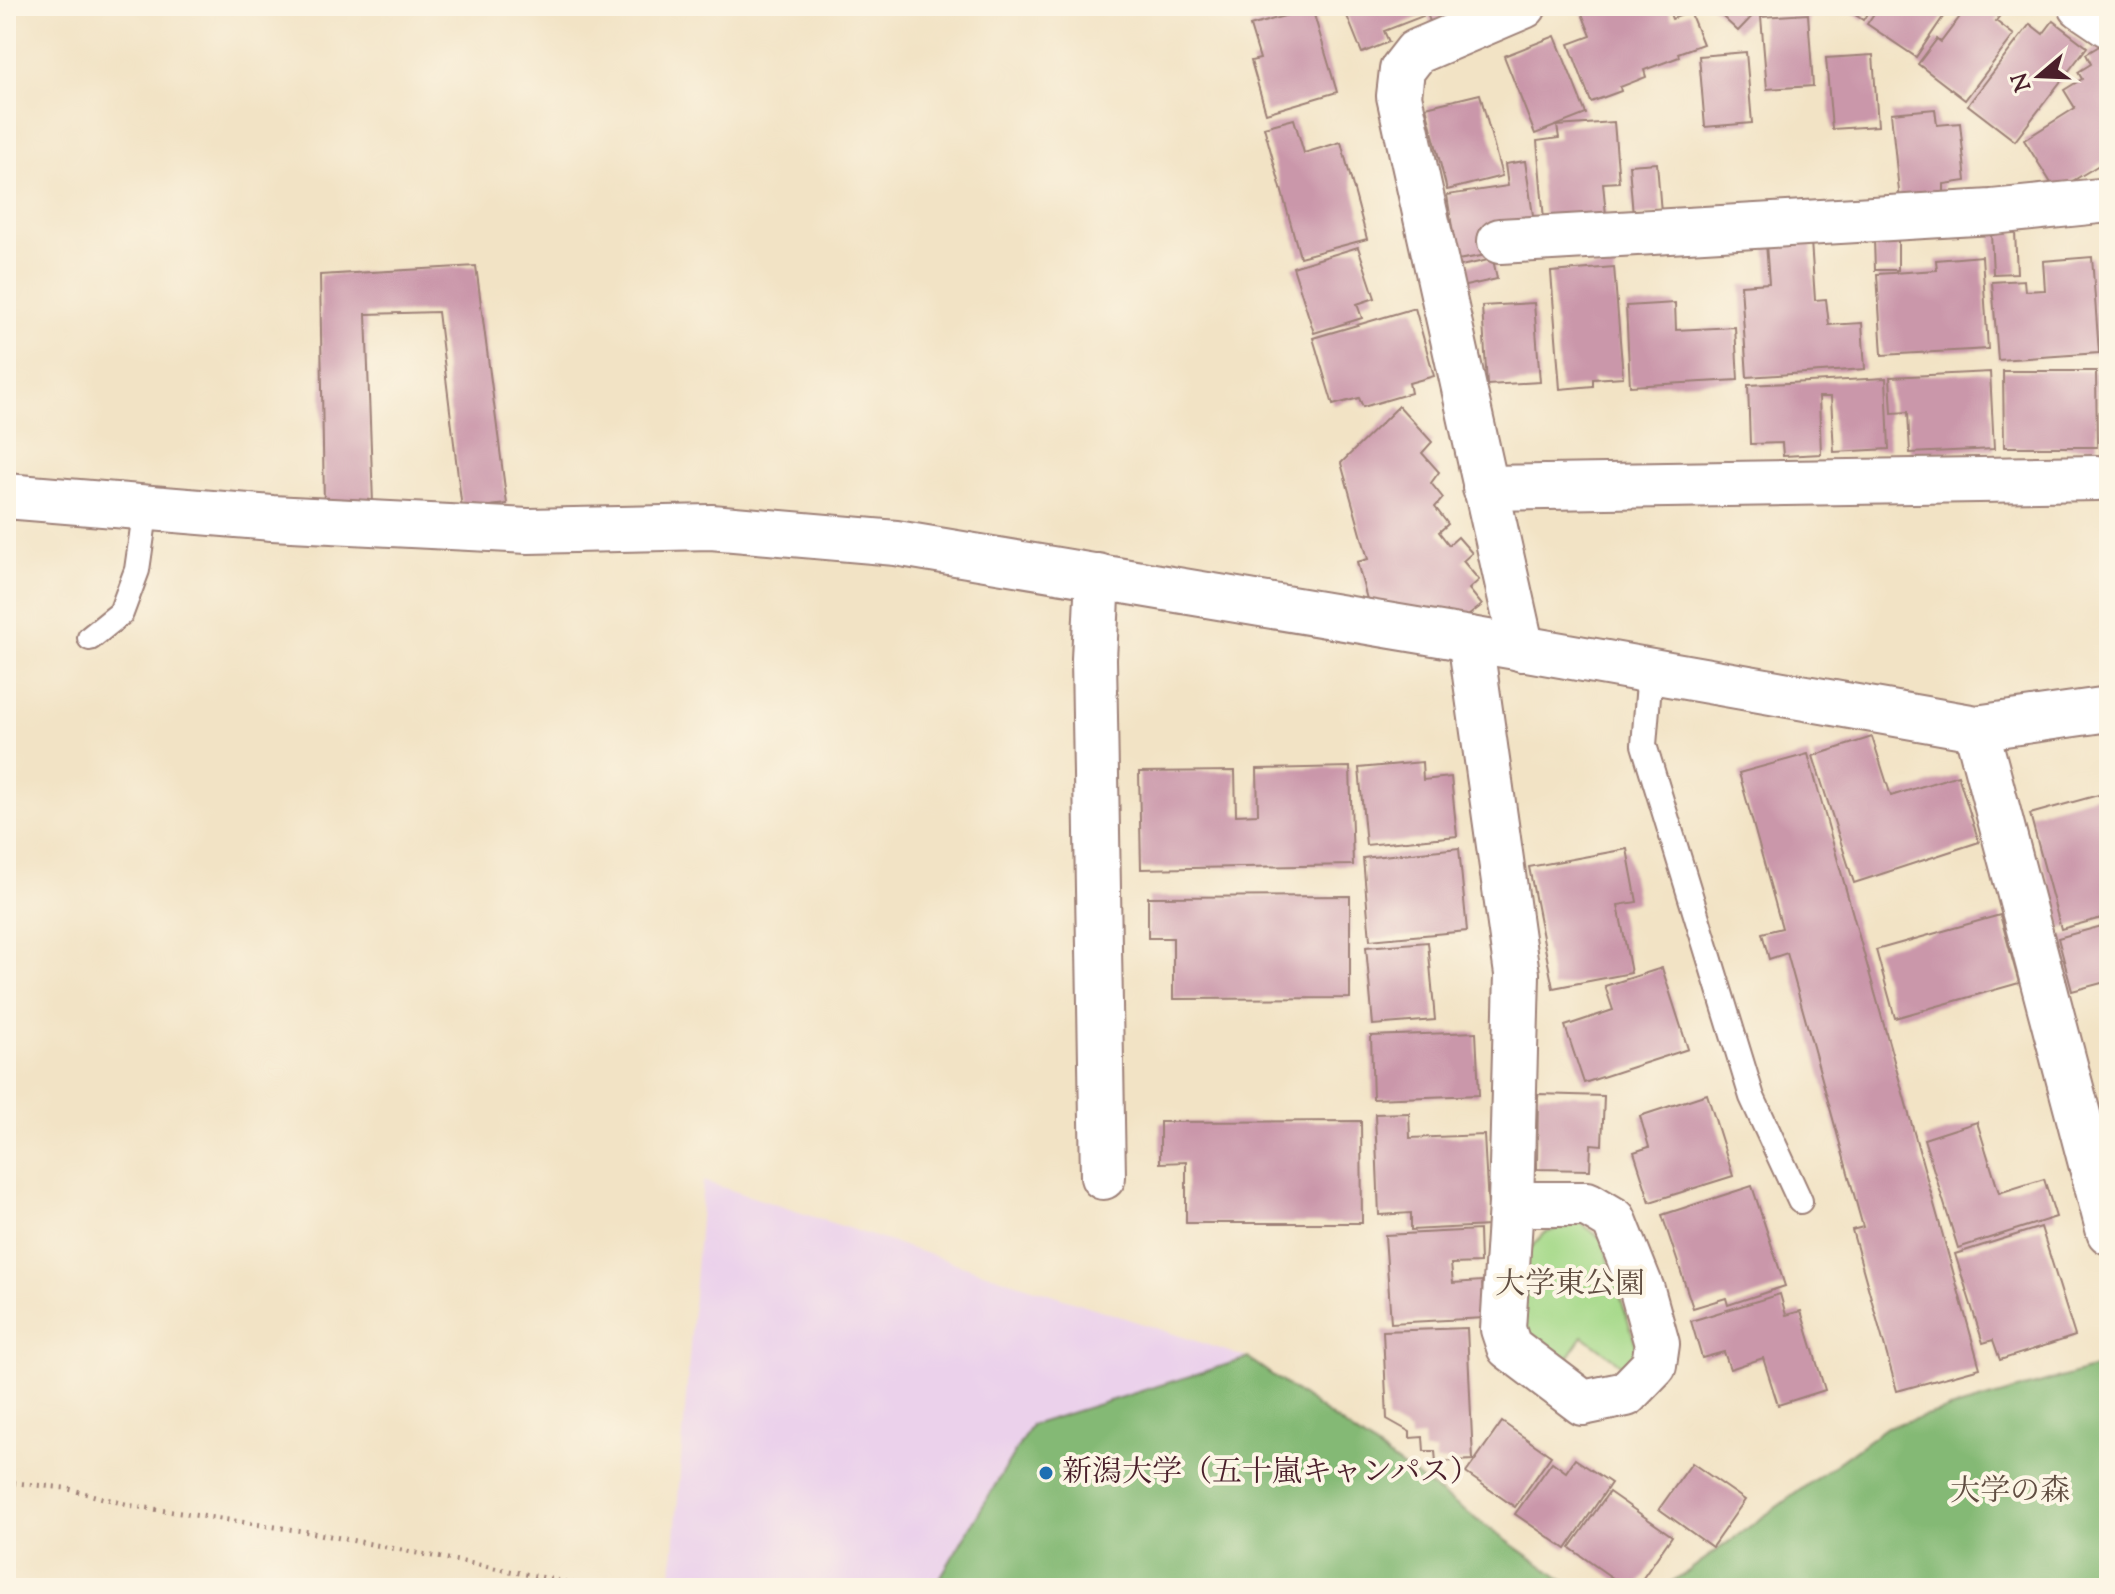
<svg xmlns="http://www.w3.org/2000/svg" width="2115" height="1594" font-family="'Sorts Mill Goudy','Noto Serif JP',serif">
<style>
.built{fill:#ebd1eb}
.green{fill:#a5d989;stroke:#787c5a;stroke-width:2}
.forest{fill:#84b975;stroke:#676c50;stroke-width:2}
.building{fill:#ca97aa}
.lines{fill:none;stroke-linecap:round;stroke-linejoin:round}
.lane-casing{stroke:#9e8178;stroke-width:28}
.street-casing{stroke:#9e8178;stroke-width:48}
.path{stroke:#9e8178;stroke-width:5;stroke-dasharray:2 6;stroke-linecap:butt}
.lane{stroke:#fff;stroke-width:24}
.street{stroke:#fff;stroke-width:44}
.poi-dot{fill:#1f6fb2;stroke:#fcf5e5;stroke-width:3}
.labels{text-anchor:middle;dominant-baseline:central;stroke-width:8;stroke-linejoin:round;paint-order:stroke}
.park-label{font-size:30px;fill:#614e42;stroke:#fcf5e5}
.poi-label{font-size:30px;fill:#4a1f2b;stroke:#fcf5e5;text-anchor:start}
</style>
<rect width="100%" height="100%" fill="#fcf5e5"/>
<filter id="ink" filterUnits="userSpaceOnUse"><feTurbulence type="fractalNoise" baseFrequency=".0125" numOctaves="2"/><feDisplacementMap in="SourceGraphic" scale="16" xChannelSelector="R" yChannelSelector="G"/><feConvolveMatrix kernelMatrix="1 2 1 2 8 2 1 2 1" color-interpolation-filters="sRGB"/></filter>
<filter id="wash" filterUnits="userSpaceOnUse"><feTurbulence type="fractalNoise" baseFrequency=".006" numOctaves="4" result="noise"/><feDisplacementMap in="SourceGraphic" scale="32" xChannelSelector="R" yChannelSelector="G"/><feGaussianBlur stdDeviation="1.8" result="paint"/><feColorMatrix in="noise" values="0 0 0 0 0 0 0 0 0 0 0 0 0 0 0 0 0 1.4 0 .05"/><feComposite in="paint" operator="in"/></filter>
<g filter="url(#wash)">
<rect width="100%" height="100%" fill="#f2e3c5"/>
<path class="built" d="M703 1181 1248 1358 1574 1588H671Z"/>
<path class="green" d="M1581 1223 1602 1239 1638 1351 1623 1366 1583 1336 1565 1362 1522 1330 1527 1252 1545 1233Z"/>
<g class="forest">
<path d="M1248 1358 1574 1588H934L1031 1425Z"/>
<path d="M2109 1364V1588H1665L1887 1427Z"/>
</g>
<g id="blocks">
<g class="building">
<path d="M1343 6H1420L1423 16 1384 31 1389 42 1362 53Z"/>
<path d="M1424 6H1477L1431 24Z"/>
<path d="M1593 6H1667L1672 19 1690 12 1703 44 1678 53 1679 57 1644 70 1646 77 1620 87 1621 91 1591 102 1569 44 1591 36 1581 11Z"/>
<path d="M1711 6H1762L1738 31Z"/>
<path d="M1842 6H1872L1863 20Z"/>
<path d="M1879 6H1946L1949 8 1916 57 1867 24Z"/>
<path d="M1968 6H2004L2006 7 1996 21 2014 35 1965 100 1918 64 1937 39 1941 42Z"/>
<path d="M1312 8 1337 92 1266 113 1251 61 1260 59 1250 26Z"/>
<path d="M1808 14 1813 86 1767 89 1761 17Z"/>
<path d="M2053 21 2087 47 2015 141 1968 105 2030 24 2043 34Z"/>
<path d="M1555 36 1586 114 1535 134 1504 56Z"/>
<path d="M2101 45 2109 58V169L2104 162 2056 191 2024 140 2075 108 2064 90 2082 79 2078 72 2091 64 2086 54Z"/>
<path d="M1746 52 1752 123 1705 127 1699 56Z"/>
<path d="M1873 55 1878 126 1832 129 1826 58Z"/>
<path d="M1480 94 1502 176 1447 190 1426 107Z"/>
<path d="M1935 109 1937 125 1960 123 1966 181 1944 184V197L1900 201 1891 113Z"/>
<path d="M1294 119 1304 153 1341 142 1367 239 1300 257 1264 127Z"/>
<path d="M1614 122 1619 182 1603 183 1606 215 1544 220 1537 141 1559 138 1557 126Z"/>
<path d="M1525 161 1534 222 1493 254 1457 260 1447 195 1508 186 1505 164Z"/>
<path d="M1657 163 1661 213 1633 216 1629 165Z"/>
<path d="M2015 232 2017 273 1993 274 1991 233Z"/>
<path d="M1874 239H1898V270H1875Z"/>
<path d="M1811 241 1815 300 1826 299 1829 325 1862 323 1865 369 1747 377 1741 285 1769 283 1766 244Z"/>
<path d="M1358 247 1375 298 1357 304 1362 318 1314 333 1293 267Z"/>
<path d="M1982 256 1988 349 1882 355 1877 274 1937 270 1936 260Z"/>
<path d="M2092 257 2099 353 1998 360 1992 282 2024 280 2025 291 2045 290 2043 261Z"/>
<path d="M1493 259 1497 279 1461 287 1456 267Z"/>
<path d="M476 266 507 504 462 509 438 312 366 314 373 503H324L320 275Z"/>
<path d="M1614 267 1623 377 1593 379V386L1560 389 1551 272Z"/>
<path d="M1534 303 1540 382 1487 385 1482 306Z"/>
<path d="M1675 303 1676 330 1735 327 1738 380 1630 386 1626 306Z"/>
<path d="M1415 308 1434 376 1409 383 1411 393 1363 407 1359 398 1333 405 1313 338Z"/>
<path d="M2003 371H2096L2097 447H2004Z"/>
<path d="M1990 372 1994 449 1910 453 1908 412 1892 413 1890 377Z"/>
<path d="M2103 376H2109V463L2103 464Z"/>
<path d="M1886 378 1889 449 1834 452 1831 397H1819L1821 454 1783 456 1782 443 1750 444 1748 385Z"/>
<path d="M1399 406 1432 442 1422 453 1439 472 1431 483 1443 498 1435 507 1448 524 1439 532 1449 545 1458 537 1472 553 1463 561 1479 580 1469 589 1482 605 1460 622 1368 603 1357 562 1368 559 1341 463Z"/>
<path d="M1872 737 1891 796 1958 775 1979 842 1854 883 1813 756Z"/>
<path d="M1808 754 1980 1368 1897 1391 1852 1230 1863 1227 1787 953 1769 959 1762 933 1782 928 1739 773Z"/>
<path d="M1422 762 1423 780 1451 777 1457 836 1366 845 1359 768Z"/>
<path d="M1350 767 1353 865 1141 869 1139 772 1235 771 1236 815 1258 814 1257 769Z"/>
<path d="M2109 792V916L2061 929 2030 814Z"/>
<path d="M1459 848 1467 931 1370 940 1363 858Z"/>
<path d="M1627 849 1637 902 1618 905 1631 973 1553 988 1529 867Z"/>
<path d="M1350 896V998L1173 999V938H1148V897Z"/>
<path d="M2000 915 2019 983 1895 1018 1876 950Z"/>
<path d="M2109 924V981L2072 991 2058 938Z"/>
<path d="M1428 942 1435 1020 1373 1025 1366 947Z"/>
<path d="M1662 968 1688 1049 1584 1083 1565 1026 1613 1010 1605 986Z"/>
<path d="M1476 1032 1479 1095 1373 1099 1371 1036Z"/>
<path d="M1538 1094 1604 1096 1602 1145 1591 1144 1590 1170 1537 1169Z"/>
<path d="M1707 1094 1733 1176 1650 1202 1634 1152 1649 1147 1640 1116Z"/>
<path d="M1409 1113 1410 1138 1484 1135 1489 1226 1411 1230V1213L1379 1215 1375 1114Z"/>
<path d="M1361 1121 1362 1223H1186V1162L1160 1163V1122Z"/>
<path d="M1977 1122 1999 1193 2044 1179 2056 1217 1958 1248 1924 1139Z"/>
<path d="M1752 1186 1785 1286 1728 1305 1726 1298 1693 1308 1662 1215Z"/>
<path d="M2041 1227 2075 1336 2000 1360 1993 1340 1983 1343 1955 1254Z"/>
<path d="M1479 1230 1480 1263 1451 1264 1453 1283 1482 1281 1484 1318 1391 1323 1385 1235Z"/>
<path d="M1780 1294 1786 1315 1801 1311 1825 1390 1778 1405 1763 1358 1730 1369 1724 1352 1702 1358 1691 1321Z"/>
<path d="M1467 1328 1473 1460 1436 1462 1435 1451H1424L1423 1437 1410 1438V1432L1387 1419 1383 1331Z"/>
<path d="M1502 1422 1551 1456 1515 1507 1466 1473Z"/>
<path d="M1575 1459 1611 1483 1566 1549 1515 1514 1552 1462 1566 1472Z"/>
<path d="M1692 1463 1745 1500 1712 1547 1659 1509Z"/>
<path d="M1609 1492 1672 1536 1636 1588H1627L1570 1548Z"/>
</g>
</g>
</g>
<g filter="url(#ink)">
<use href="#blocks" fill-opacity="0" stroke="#9e8178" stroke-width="2"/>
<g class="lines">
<g class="lane-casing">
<g id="lane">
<path d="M90 638 121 613 137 570 146 507"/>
<path d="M1650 671 1644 745 1752 1097 1800 1201"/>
</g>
</g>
<g class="street-casing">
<g id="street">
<path d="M2081 6 2109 25"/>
<path d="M1500 241 1992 212 2109 200"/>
<path d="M1485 488 2097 478"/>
<path d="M6 496 272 518 528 531 711 527 896 543 1470 639 1976 728 2109 709"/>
<path d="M1098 576 1094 659 1103 1177"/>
<path d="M1470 639 1517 974 1511 1204 1503 1329 1509 1347 1583 1403 1626 1394 1654 1365 1657 1344 1642 1290 1614 1220 1587 1204H1511"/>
<path d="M1522 649 1399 96 1402 70 1416 52 1524 6"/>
<path d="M1976 728 2109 1232"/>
</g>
</g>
<g class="path">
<path d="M6 1482 65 1488 133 1506 309 1532 597 1588"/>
<path d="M672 1588 713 1584 733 1588"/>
</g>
<use href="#lane" class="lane"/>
<use href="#street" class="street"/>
</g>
</g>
<circle class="poi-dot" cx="1046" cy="1473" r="8"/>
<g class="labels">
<g class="park-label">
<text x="1570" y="1285">大学東公園</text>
<text x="2010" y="1492">大学の森</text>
</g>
<g class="poi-label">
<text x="1062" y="1473">新潟大学（五十嵐キャンパス）</text>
</g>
</g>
<rect width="2115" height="1594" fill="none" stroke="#fcf5e5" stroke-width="32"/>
<g transform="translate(2039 76) rotate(251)" stroke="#fcf5e5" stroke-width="6" paint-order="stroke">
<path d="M0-6L14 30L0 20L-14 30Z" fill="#4a1f2b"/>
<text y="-12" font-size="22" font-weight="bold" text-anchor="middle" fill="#4a1f2b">N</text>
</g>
</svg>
